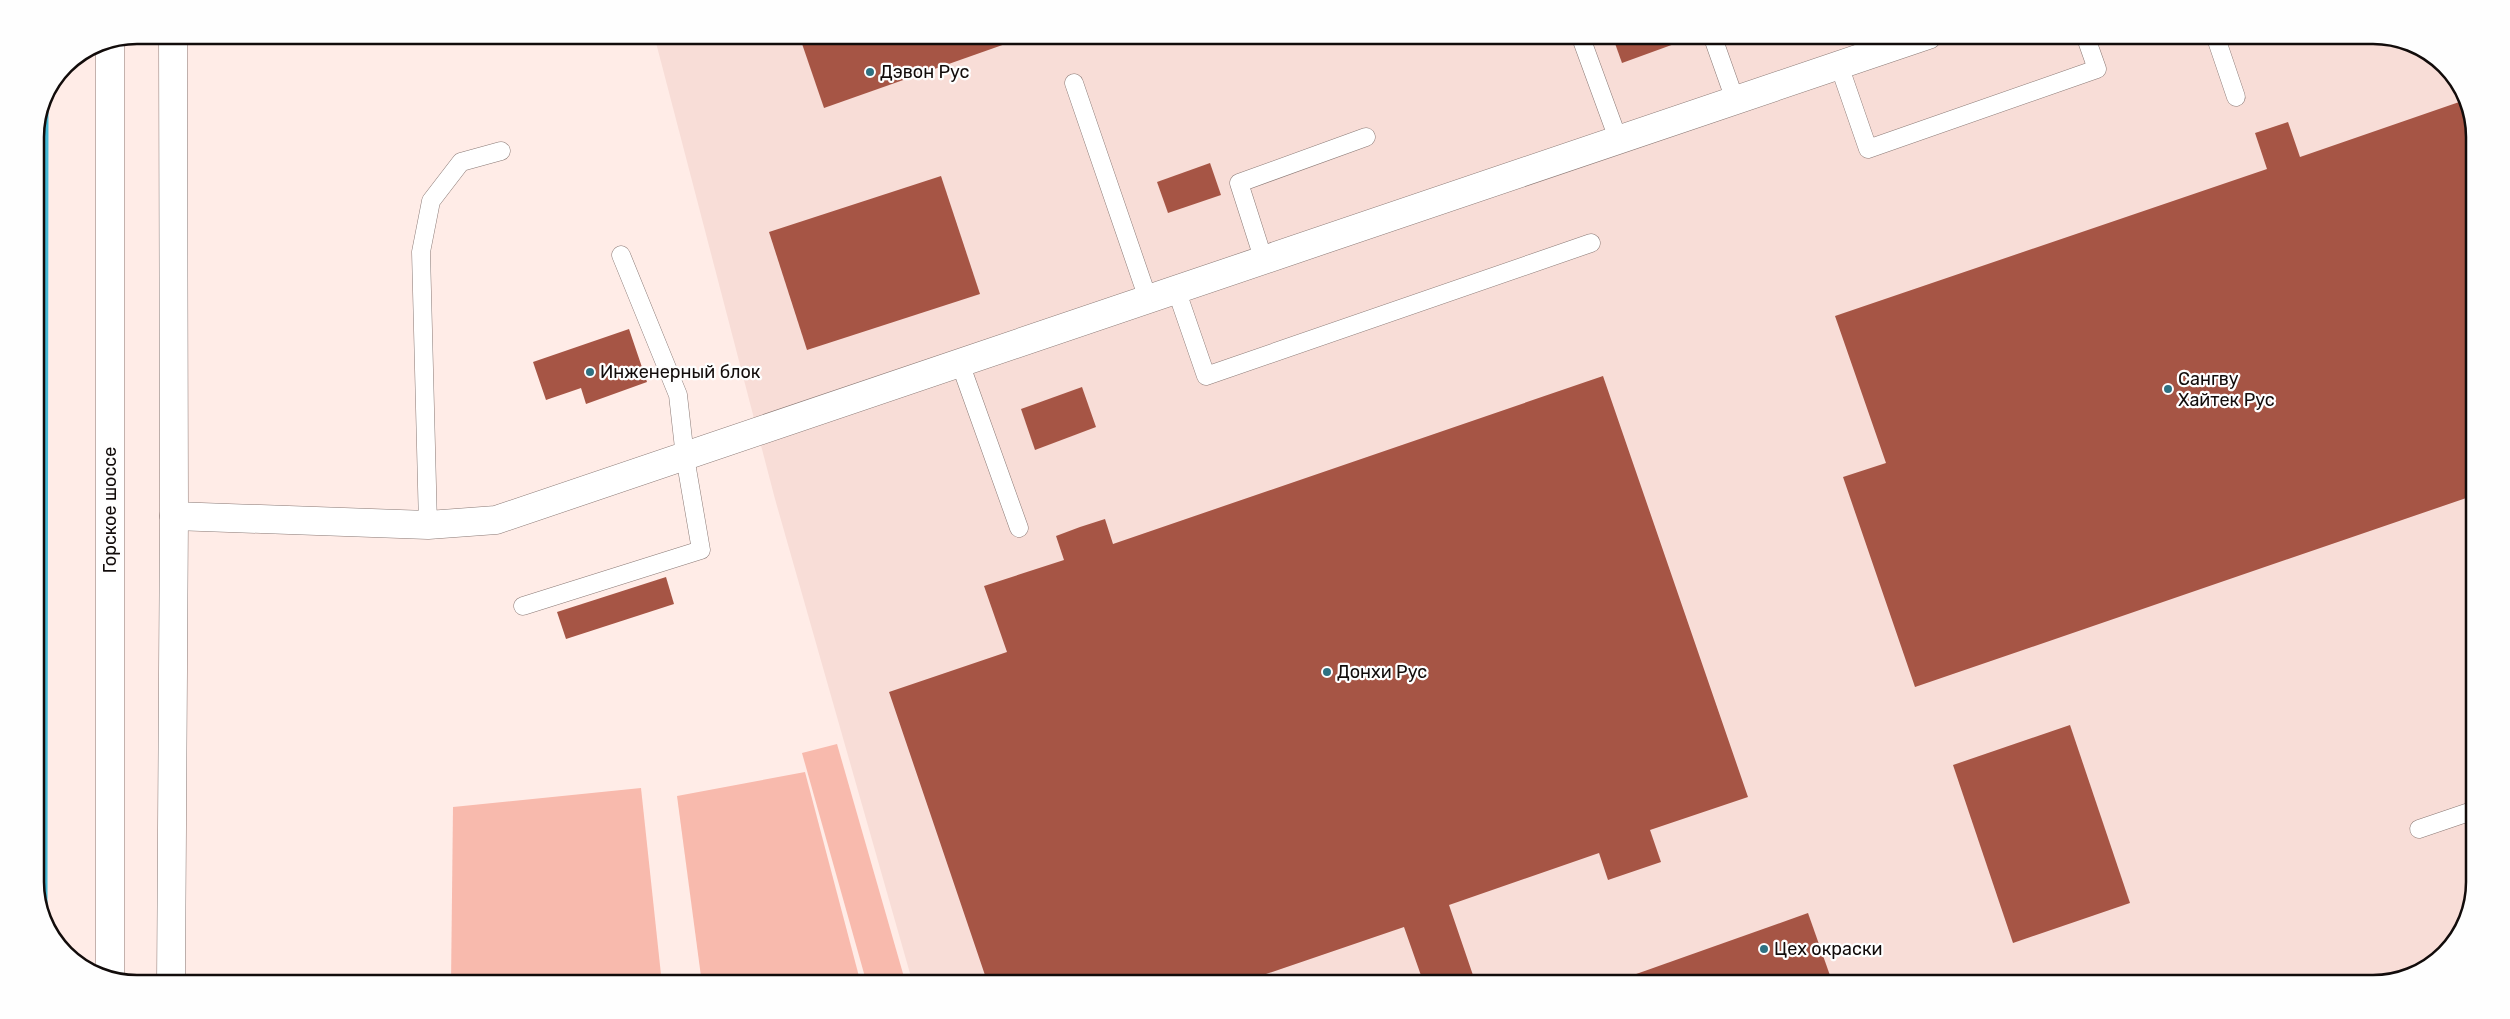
<svg xmlns="http://www.w3.org/2000/svg" width="2510" height="1019" font-family="Rubik,sans-serif">
<style>
.built{fill:#f8ddd7}
.green{fill:#f8baad}
.lines{fill:none;stroke-linecap:round;stroke-linejoin:round}
.stream{stroke:#45b9d6;stroke-width:11}
.building{fill:#a65545}
.lane-casing{stroke:#8a7975;stroke-width:19}
.street-casing{stroke:#8a7975;stroke-width:29}
.secondary-casing{stroke:#8a7975;stroke-width:29}
.lane{stroke:#fff;stroke-width:18}
.street{stroke:#fff;stroke-width:28}
.secondary{stroke:#fff;stroke-width:28}
.poi-dot{fill:#2e7182;stroke:#fefefe;stroke-width:2}
.labels{text-anchor:middle;dominant-baseline:central;stroke-width:4.5;stroke-linejoin:round;paint-order:stroke}
.poi-label{font-size:18px;fill:#120c0b;stroke:#fefefe;text-anchor:start}
.street-label{font-size:18px;fill:#120c0b;stroke:#fefefe}
.rim{fill:none;stroke:#120c0b;stroke-width:2.5}
</style>
<rect width="100%" height="100%" fill="#ffece7"/>
<path class="built" d="M654 35H2373L2412 43 2458 80 2475 131V882L2467 921 2430 967 2373 984H913L775 499Z"/>
<g class="green">
<path d="M837 744 906 984H867L802 753Z"/>
<path d="M805 772 861 984H702L677 796Z"/>
<path d="M641 788 662 984H451L453 807Z"/>
</g>
<g class="lines">
<path class="stream" d="M42 906 43 100"/>
</g>
<g class="building">
<path d="M799 35H1031L824 108Z"/>
<path d="M1612 35H1674L1677 43 1622 63Z"/>
<path d="M2263 35H2290L2266 44Z"/>
<path d="M2465 100 2475 131V495L1915 687 1843 477 1886 463 1835 316 2267 169 2255 133 2288 122 2300 157Z"/>
<path d="M1210 163 1221 195 1168 213 1157 182Z"/>
<path d="M941 176 980 294 807 350 769 232Z"/>
<path d="M629 329 647 382 586 404 581 388 546 400 533 362Z"/>
<path d="M1603 376 1748 797 1650 830 1661 862 1608 880 1599 853 1449 905 1476 984H1424L1404 927 1266 974 1270 984H988L889 692 1007 652 984 586 1064 560 1056 536 1080 527 1105 519 1113 544Z"/>
<path d="M1082 387 1096 427 1035 450 1021 409Z"/>
<path d="M666 577 674 604 566 639 557 612Z"/>
<path d="M2070 725 2130 903 2013 943 1953 765Z"/>
<path d="M1808 913 1833 984H1608Z"/>
</g>
<g class="lines">
<g class="lane-casing">
<g id="lane">
<path d="M1580 35 1618 139"/>
<path d="M1712 35 1735 100"/>
<path d="M2215 35 2236 97"/>
<path d="M1839 65 1868 149 2097 69 2085 35"/>
<path d="M1074 83 1148 299"/>
<path d="M1263 258 1239 183 1366 137"/>
<path d="M1176 289 1206 376 1591 243"/>
<path d="M960 363 1019 528"/>
<path d="M428 525 421 252 431 201 461 162 501 151"/>
<path d="M523 606 701 550 685 457 678 395 621 255"/>
<path d="M2419 829 2475 810"/>
</g>
</g>
<g class="street-casing">
<g id="street">
<path d="M174 516 428 525 496 520 1928 35"/>
<path d="M171 984 174 516 173 35"/>
</g>
</g>
<g class="secondary-casing">
<path id="secondary" d="M110 40V979"/>
</g>
<use href="#lane" class="lane"/>
<use href="#street" class="street"/>
<use href="#secondary" class="secondary"/>
</g>
<g class="poi-dot">
<circle cx="870" cy="72" r="5"/>
<circle cx="590" cy="372" r="5"/>
<circle cx="2168" cy="389" r="5"/>
<circle cx="1327" cy="672" r="5"/>
<circle cx="1764" cy="949" r="5"/>
</g>
<g class="labels">
<g class="poi-label">
<text x="880" y="72">Дэвон Рус</text>
<text x="600" y="372">Инженерный блок</text>
<text x="2178" y="379">Сангву<tspan x="2178" dy="21">Хайтек Рус</tspan></text>
<text x="1337" y="672">Донхи Рус</text>
<text x="1774" y="949">Цех окраски</text>
</g>
<g class="street-label">
<text transform="translate(110 510) rotate(-90)">Горское шоссе</text>
</g>
</g>
<path d="M0 0H2510V1019H0ZM137 44H2373A93 93 0 0 1 2466 137V882A93 93 0 0 1 2373 975H137A93 93 0 0 1 44 882V137A93 93 0 0 1 137 44Z" fill="#fefefe" fill-rule="evenodd"/>
<path class="rim" d="M137 44H2373A93 93 0 0 1 2466 137V882A93 93 0 0 1 2373 975H137A93 93 0 0 1 44 882V137A93 93 0 0 1 137 44Z"/>
</svg>
